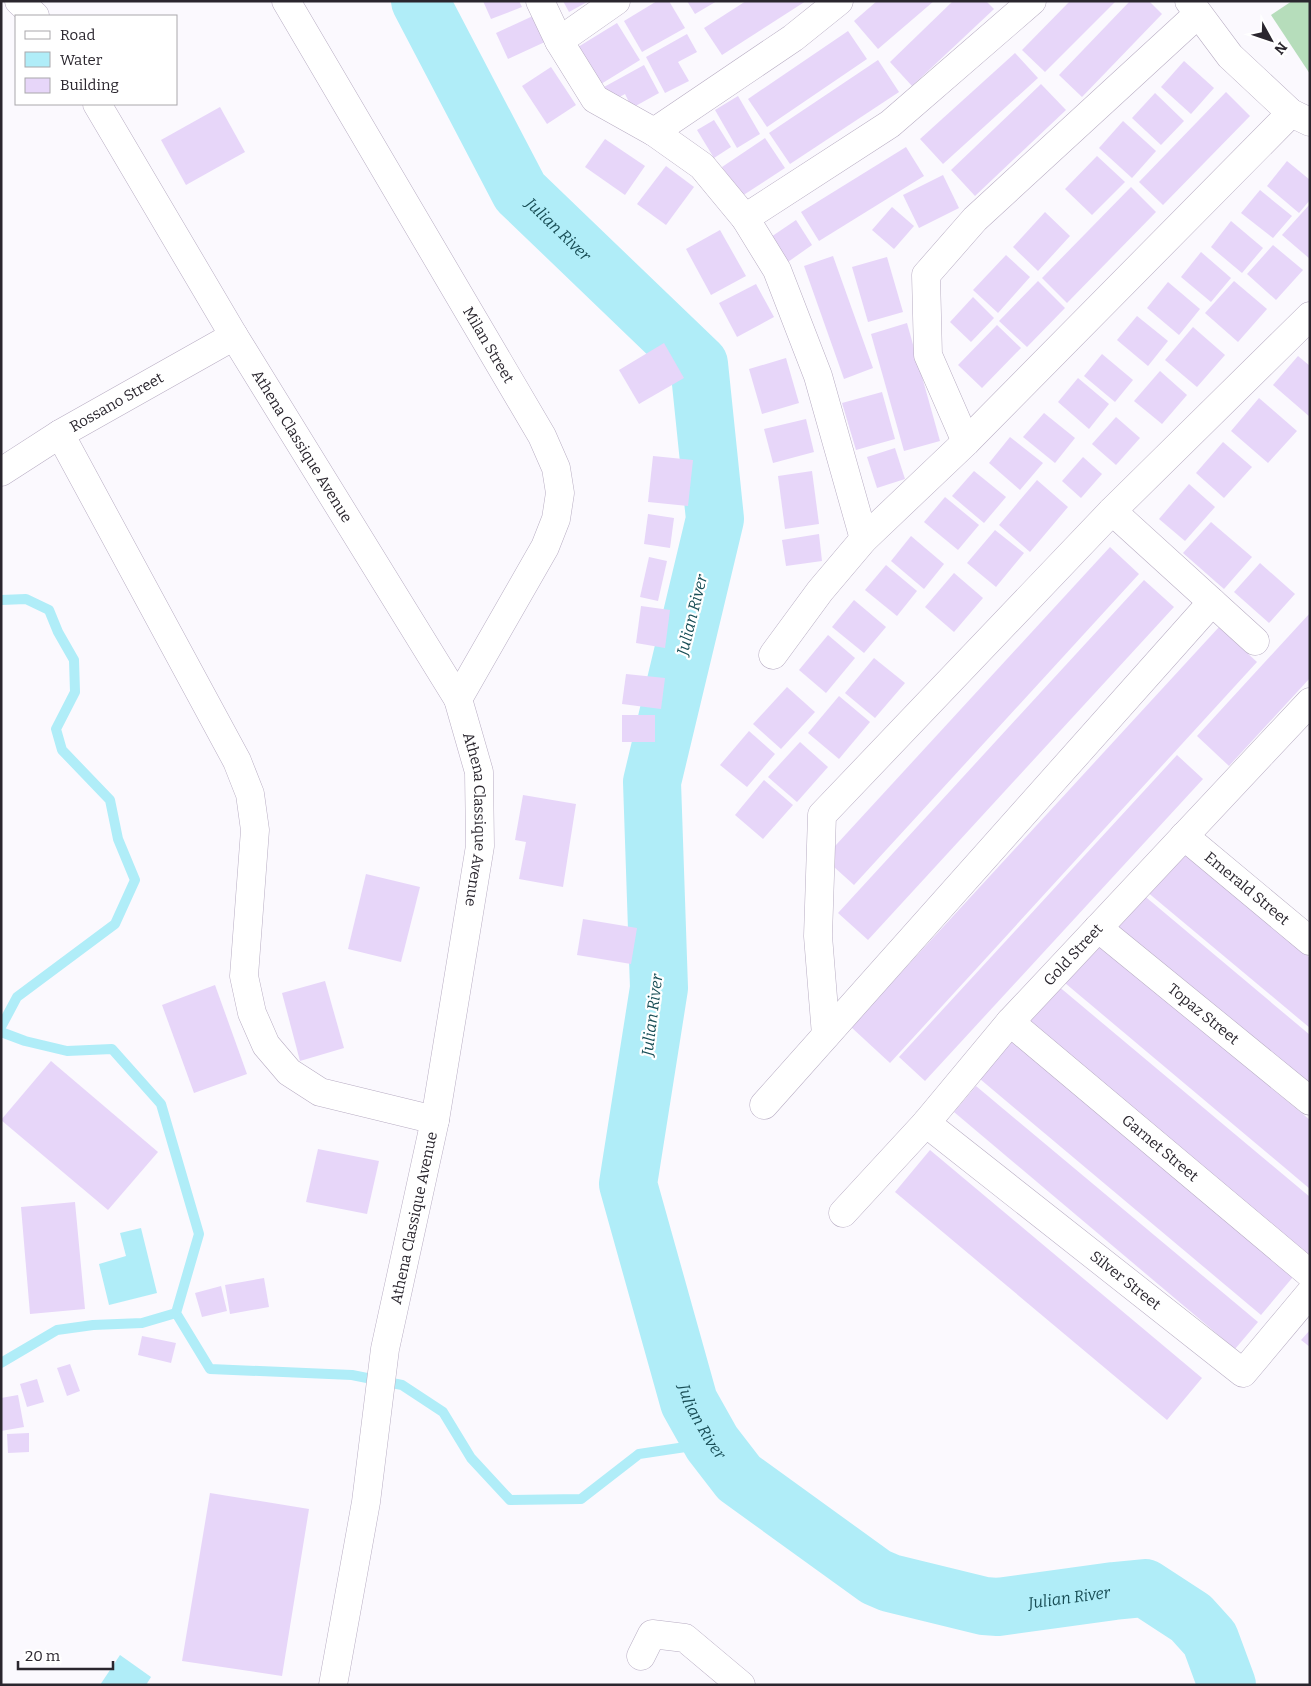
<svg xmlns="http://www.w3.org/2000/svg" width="1311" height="1686" font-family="Bitter,serif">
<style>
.green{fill:#b6ddbb}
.water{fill:#b0edf8}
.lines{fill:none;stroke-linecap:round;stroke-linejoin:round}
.stream{stroke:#b0edf8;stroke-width:10}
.river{stroke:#b0edf8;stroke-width:58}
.building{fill:#e7d6f9}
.street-casing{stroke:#b8adc3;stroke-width:29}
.street{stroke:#fff;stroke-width:28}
.labels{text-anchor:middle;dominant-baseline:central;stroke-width:4.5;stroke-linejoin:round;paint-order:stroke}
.street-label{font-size:15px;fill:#2a262e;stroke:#fff}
.water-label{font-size:16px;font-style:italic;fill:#194e56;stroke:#fff}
</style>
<rect width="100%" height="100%" fill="#fbf9fe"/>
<path class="green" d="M1292 1H1310V74L1271 15Z"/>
<g class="water">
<path d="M141 1228 157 1293 109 1305 99 1264 126 1256 120 1233Z"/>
<path d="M120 1655 151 1677 146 1685H100Z"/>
</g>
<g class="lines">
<g class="stream">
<path d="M1 600 26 599 49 610 58 632 74 660 75 692 56 729 62 750 110 800 118 839 135 880 115 924 17 997 1 1027"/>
<path d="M1 1032 25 1041 67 1051 112 1049 161 1104 199 1234 176 1313 210 1369 352 1375 402 1385 443 1412 471 1458 510 1500 581 1499 639 1454 712 1443"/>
<path d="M1 1363 57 1330 93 1325 142 1323 176 1313"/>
</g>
<path class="river" id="s1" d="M420 1 520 192 699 364 715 519 652 782 659 988 628 1184 689 1402 712 1443 739 1478 876 1577 890 1583 984 1606 998 1607 1114 1591 1145 1588 1191 1618 1210 1639 1227 1685"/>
</g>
<g class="building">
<path d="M483 1H519L522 7 491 19Z"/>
<path d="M563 1H589L569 12Z"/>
<path d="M657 1H669L685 28 642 52 624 21Z"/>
<path d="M687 1H717L695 14Z"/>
<path d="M746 1H806L722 55 704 28Z"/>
<path d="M877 1H934L878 49 854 21Z"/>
<path d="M953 1H986L994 9 912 86 890 62Z"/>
<path d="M1070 1H1116L1045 72 1022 50Z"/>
<path d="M1130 1H1149L1162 14 1082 97 1059 75Z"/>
<path d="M535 15 547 41 508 59 496 33Z"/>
<path d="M617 23 640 60 601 84 578 47Z"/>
<path d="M848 31 867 59 767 127 748 99Z"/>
<path d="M687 34 697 52 678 62 689 81 665 93 646 57Z"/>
<path d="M1015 53 1038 78 943 164 920 139Z"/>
<path d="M878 60 899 92 790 164 769 133Z"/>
<path d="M1184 61 1214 88 1191 114 1161 87Z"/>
<path d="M644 65 659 93 632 108 625 94 612 101 604 87Z"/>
<path d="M551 67 576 105 547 124 522 86Z"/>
<path d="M1041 84 1066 110 975 196 951 170Z"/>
<path d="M1226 92 1250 116 1163 205 1139 182Z"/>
<path d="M1155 93 1184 121 1161 145 1132 118Z"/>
<path d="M738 96 760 134 737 148 715 110Z"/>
<path d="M220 107 245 152 186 185 161 140Z"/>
<path d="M714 120 731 147 714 158 697 130Z"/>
<path d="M1123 121 1156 151 1132 178 1099 148Z"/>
<path d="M765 138 785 168 742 196 722 167Z"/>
<path d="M605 139 645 166 625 195 585 167Z"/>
<path d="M906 147 924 176 819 241 801 212Z"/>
<path d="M1097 156 1125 182 1092 215 1065 189Z"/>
<path d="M1287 161 1310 180V200L1299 213 1267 186Z"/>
<path d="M666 166 694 187 666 225 637 204Z"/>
<path d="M943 175 959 208 919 228 903 195Z"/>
<path d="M1131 187 1156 212 1067 303 1042 278Z"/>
<path d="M1260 190 1292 216 1273 238 1241 213Z"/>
<path d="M1310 204V259L1282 235Z"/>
<path d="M892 207 914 226 894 249 872 230Z"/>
<path d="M1045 212 1070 236 1038 271 1013 247Z"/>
<path d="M796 220 812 245 785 264 768 239Z"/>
<path d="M1231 221 1263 248 1242 273 1211 247Z"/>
<path d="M720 230 746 276 711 295 686 249Z"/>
<path d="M1273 245 1303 270 1276 300 1247 274Z"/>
<path d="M1201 252 1231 278 1211 302 1181 277Z"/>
<path d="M1006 255 1030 277 998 313 973 290Z"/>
<path d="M833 256 873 368 844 379 804 266Z"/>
<path d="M887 257 903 312 868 322 852 267Z"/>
<path d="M1038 281 1065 308 1027 347 999 321Z"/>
<path d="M1234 281 1267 309 1238 342 1205 313Z"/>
<path d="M1168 282 1200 309 1179 335 1147 308Z"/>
<path d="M756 284 774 317 737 337 719 303Z"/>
<path d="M973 297 994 318 971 342 950 322Z"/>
<path d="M1137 316 1168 341 1148 366 1117 340Z"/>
<path d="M907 323 940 441 904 451 871 334Z"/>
<path d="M997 325 1021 348 982 388 958 365Z"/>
<path d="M1193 327 1225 355 1197 387 1165 360Z"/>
<path d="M664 343 684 378 639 404 619 370Z"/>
<path d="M1102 354 1133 380 1115 402 1084 376Z"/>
<path d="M1298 356 1310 366V417L1273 385Z"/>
<path d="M786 358 799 403 762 414 749 369Z"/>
<path d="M1160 371 1187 395 1162 424 1134 401Z"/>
<path d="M1078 378 1109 404 1089 429 1058 402Z"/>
<path d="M882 392 895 439 856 450 842 403Z"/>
<path d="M1259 398 1297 431 1268 463 1231 431Z"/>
<path d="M1044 413 1075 438 1055 463 1023 437Z"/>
<path d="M1116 417 1140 438 1116 465 1092 444Z"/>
<path d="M806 419 814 452 773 463 764 429Z"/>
<path d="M1010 437 1043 463 1020 490 989 463Z"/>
<path d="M1223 442 1252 467 1224 498 1196 473Z"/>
<path d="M895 448 905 479 877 488 867 457Z"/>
<path d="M653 456 693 460 688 506 648 502Z"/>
<path d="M1083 457 1102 474 1081 498 1062 481Z"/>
<path d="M812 471 819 524 785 529 778 476Z"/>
<path d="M974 471 1006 497 984 523 952 496Z"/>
<path d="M1037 480 1068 507 1030 552 999 525Z"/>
<path d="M1189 484 1215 507 1185 541 1159 519Z"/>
<path d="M945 497 979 525 958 550 924 522Z"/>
<path d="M648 514 674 518 670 548 644 544Z"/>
<path d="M1211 522 1252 557 1224 589 1183 553Z"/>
<path d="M995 530 1024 553 996 587 967 563Z"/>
<path d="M819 534 822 561 786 566 782 540Z"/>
<path d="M911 536 944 564 924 589 891 561Z"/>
<path d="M1110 547 1139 574 854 885 824 858Z"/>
<path d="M649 557 667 561 658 601 640 597Z"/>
<path d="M1260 563 1295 594 1269 623 1234 592Z"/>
<path d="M886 565 917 591 897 616 865 590Z"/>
<path d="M954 573 983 598 954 632 925 607Z"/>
<path d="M1144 580 1174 607 868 940 838 913Z"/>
<path d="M854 600 886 627 864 653 832 627Z"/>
<path d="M641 606 670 610 665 648 636 643Z"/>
<path d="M1310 613V678L1229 766 1197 736Z"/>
<path d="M1219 627 1257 662 890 1063 851 1027Z"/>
<path d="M828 635 855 658 826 693 799 670Z"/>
<path d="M874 658 905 683 875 718 845 693Z"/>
<path d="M626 674 665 678 661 709 622 704Z"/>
<path d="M787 687 815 712 781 749 753 724Z"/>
<path d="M839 696 870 722 839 759 808 733Z"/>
<rect x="622" y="715" width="33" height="27"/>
<path d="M749 731 775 754 747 787 720 765Z"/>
<path d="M800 742 828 767 797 802 768 777Z"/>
<path d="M1177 755 1203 779 925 1081 899 1057Z"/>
<path d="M764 780 793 805 763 839 735 815Z"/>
<path d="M523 795 576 804 563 887 519 879 526 842 515 840Z"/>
<path d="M1180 850 1310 958V1028L1146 891Z"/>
<path d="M366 874 420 887 401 962 348 949Z"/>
<path d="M1141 893 1310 1035V1087L1115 924Z"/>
<path d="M583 919 637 928 631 964 577 955Z"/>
<path d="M1099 943 1310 1120V1189L1065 983Z"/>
<path d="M325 981 344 1048 300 1061 282 993Z"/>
<path d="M215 985 247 1074 194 1093 162 1005Z"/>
<path d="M1057 985 1310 1197V1259L1026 1022Z"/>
<path d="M1011 1041 1293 1277 1261 1315 980 1079Z"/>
<path d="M51 1061 158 1152 108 1210 1 1120Z"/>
<path d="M976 1086 1258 1322 1235 1349 954 1112Z"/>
<path d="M318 1149 379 1161 367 1214 306 1202Z"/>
<path d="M930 1150 1202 1378 1167 1420 895 1192Z"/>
<path d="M75 1202 85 1309 30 1314 21 1207Z"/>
<path d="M264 1278 269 1307 230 1314 225 1285Z"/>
<path d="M221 1286 227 1311 202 1317 195 1293Z"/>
<path d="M1310 1330V1347L1301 1340Z"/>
<path d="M142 1336 176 1343 171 1363 138 1355Z"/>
<path d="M70 1364 80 1391 67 1396 57 1368Z"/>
<path d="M37 1379 44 1402 27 1407 20 1384Z"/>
<path d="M18 1395 24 1427 1 1431V1398Z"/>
<path d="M29 1433V1452L8 1453 7 1434Z"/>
<path d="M210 1493 309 1509 282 1676 182 1661Z"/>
</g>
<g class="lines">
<g class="street-casing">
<g id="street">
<path d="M19 1 35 16"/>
<path id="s2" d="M286 1 542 436 556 468 560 493 556 519 545 547 458 699"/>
<path d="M540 1 559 41 595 99 654 132 702 166 745 218 777 270 818 376 864 539"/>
<path d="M1189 1 1230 56 1291 113 1310 122"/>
<path d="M559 41 616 1"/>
<path id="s3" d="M97 104 234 336 458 699 479 772 480 846 435 1120 385 1349 366 1502 333 1685"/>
<path d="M654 132 793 38 839 1"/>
<path d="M745 218 890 124 1032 1"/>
<path d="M60 434 237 761 250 794 255 830 244 976 252 1013 266 1045 289 1072 320 1092 435 1120"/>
<path d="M966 442 928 355 926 275 975 219 1198 14"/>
<path id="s4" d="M1 472 60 434 234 336"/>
<path d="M1112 511 1255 641"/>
<path d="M773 655 820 591 864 539 966 442 1291 113"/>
<path id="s5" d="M1184 836 1310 941"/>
<path id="s6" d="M1098 928 1310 1101"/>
<path id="s7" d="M1010 1022 1310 1274"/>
<path d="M826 1035 818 936 822 815 1112 511 1310 316"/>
<path d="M764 1105 1212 602"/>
<path id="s8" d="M926 1123 1243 1373 1310 1293"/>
<path id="s9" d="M843 1213 926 1123 1010 1022 1310 702"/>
<path d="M641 1656 652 1634 685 1638 741 1685"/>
</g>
</g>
<use href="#street" class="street"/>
</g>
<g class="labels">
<g class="street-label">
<text stroke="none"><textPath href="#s2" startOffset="399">Milan Street</textPath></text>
<text stroke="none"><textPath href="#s4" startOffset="135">Rossano Street</textPath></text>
<text stroke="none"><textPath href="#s3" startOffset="399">Athena Classique Avenue</textPath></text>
<text stroke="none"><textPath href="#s3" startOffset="819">Athena Classique Avenue</textPath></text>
<text stroke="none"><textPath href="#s5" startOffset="82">Emerald Street</textPath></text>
<text stroke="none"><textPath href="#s9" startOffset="346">Gold Street</textPath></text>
<text stroke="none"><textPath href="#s6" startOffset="136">Topaz Street</textPath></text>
<text stroke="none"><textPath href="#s7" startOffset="196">Garnet Street</textPath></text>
<text transform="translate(414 1218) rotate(-78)">Athena Classique Avenue</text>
<text stroke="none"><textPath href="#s8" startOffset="254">Silver Street</textPath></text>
</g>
<g class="water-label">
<text stroke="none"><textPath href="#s1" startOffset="269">Julian River</textPath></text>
<text transform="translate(692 615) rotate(-76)">Julian River</text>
<text transform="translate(652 1015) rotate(-83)">Julian River</text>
<text stroke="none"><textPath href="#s1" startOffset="1544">Julian River</textPath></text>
<text stroke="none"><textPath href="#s1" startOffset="1979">Julian River</textPath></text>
</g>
</g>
<rect width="1311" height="1686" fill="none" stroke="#2a262e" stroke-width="5"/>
<rect x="15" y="15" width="162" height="90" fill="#ffffff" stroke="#aaa8ab"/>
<rect x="25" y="31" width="25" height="8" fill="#ffffff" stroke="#aaa8ab"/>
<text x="60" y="40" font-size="15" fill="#2a262e">Road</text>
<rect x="25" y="52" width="25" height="15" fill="#b0edf8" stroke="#aaa8ab"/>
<text x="60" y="65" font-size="15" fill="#2a262e">Water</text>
<rect x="25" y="78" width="25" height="15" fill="#e7d6f9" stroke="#aaa8ab"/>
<text x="60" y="90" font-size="15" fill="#2a262e">Building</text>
<g transform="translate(1271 40) rotate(130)" stroke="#ffffff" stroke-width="4" paint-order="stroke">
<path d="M0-4L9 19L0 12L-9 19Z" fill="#2a262e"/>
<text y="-8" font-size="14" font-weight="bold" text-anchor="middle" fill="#2a262e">N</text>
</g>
<path d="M18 1661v8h95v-8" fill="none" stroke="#2a262e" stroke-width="2.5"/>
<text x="25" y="1661" font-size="15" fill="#2a262e" stroke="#ffffff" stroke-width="4" paint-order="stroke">20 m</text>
</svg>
